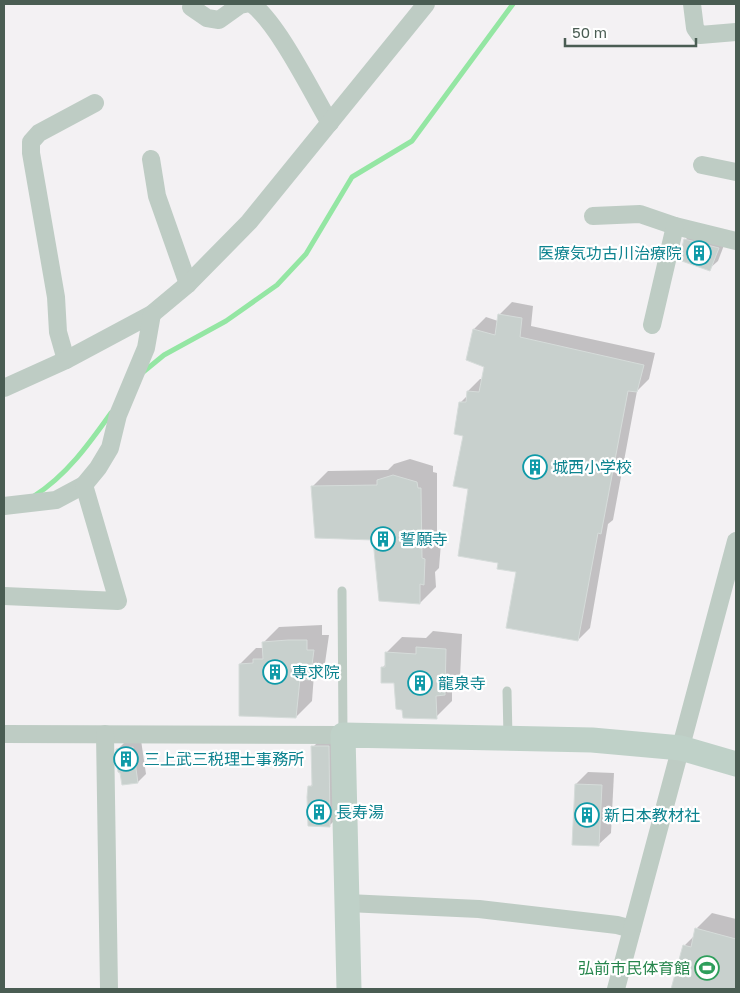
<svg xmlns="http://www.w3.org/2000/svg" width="740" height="993" font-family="'Golos Text','Noto Sans JP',sans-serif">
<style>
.shadow{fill:#0003}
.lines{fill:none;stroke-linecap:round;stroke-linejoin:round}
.stream{stroke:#94e6a3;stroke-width:5}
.building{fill:#c8d0cd;stroke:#d6dcda}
.lane{stroke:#beccc4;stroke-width:9}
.street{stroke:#beccc4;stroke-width:18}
.secondary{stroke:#bfd1c8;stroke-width:25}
.labels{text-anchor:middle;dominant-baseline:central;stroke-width:4.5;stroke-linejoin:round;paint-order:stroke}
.culture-label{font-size:16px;fill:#0d838f;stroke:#fff;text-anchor:start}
.leisure-label{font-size:16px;fill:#27864d;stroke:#fff;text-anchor:end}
</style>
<rect width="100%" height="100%" fill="#f3f1f3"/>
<g class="shadow">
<path d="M693 232 726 240 718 261 709 269 685 240Z"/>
<path d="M512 302 533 306 531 326 655 353 649 379 637 391 613 520 608 524 590 628 578 640 518 571 499 562 470 488 460 403 468 395V391L480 379H483L485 366 474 329 486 317 498 321 500 314Z"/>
<path d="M410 459 433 466V472L437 473V543H441L439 568 435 572 436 587 420 603 374 539 312 487 328 471 388 470 394 464Z"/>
<path d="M322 625V635H329L325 663 314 674 312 701 296 717 240 664 256 648H263V643L279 627Z"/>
<path d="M433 631 462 634 460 678 452 687V701L436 717 382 668 386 664V653L402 637 426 638Z"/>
<path d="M321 739H336L337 818 329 826 310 787 313 783V747Z"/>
<path d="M141 740 146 774 138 782 117 750 125 742Z"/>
<path d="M588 772 614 773 611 833 598 845 576 784Z"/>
<path d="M712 913 736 919V989H673L684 946 695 935 696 929Z"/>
</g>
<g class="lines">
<g class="stream">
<path d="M142 373 164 355 226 321 277 285 306 254 352 177 412 141 513 4"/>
<path d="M34 496C66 476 89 444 111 413"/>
</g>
</g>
<g class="building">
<path d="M684 239 719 248 710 271 679 260Z"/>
<path d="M498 314 522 318 520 337 644 365 637 392 628 391 601 534 598 533 578 641 506 628 516 572 497 569 498 563 458 556 468 489 453 486 463 436 454 434 459 402H466L467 391 479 392 484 367 466 360 473 329 495 335Z"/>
<path d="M393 475 417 482 418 488H421L422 558 425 559 424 585 420 584V604L379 601 373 540 315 538 311 486 377 485V480Z"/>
<path d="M288 640H307V650H314L310 680 300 679 296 718 239 716V664L253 663V659H263L262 642Z"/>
<path d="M416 647 446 649 445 695 436 696 437 719 403 718 402 710 396 709 394 683H381V667H385V652L416 654Z"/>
<path d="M311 746H329L330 827 308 826 307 797 308 786H312Z"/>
<path d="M133 747 138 783 122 785 120 773 118 772 116 749Z"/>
<path d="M575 784 602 785 599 846 572 845Z"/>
<path d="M695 928 736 939V989H671L683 945 691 947Z"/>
</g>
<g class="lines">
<g class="lane">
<path d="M342 591 343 735"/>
<path d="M507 691 508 738"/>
</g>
<g class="street">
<path d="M252 4C279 25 311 91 330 123"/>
<path d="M692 4 695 28 700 35 736 32"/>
<path d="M191 7 207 18 219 20 240 5 245 4"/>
<path d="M151 159 157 196 188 284"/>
<path d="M702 165 736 172"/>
<path d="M593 216 640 214 675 226 736 241"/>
<path d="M652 325 675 226"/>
<path d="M66 360 58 332 56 297 31 153V142L39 133 95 103"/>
<path d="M4 388 66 360 152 314 188 284 249 222 426 4"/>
<path d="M4 506 56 500 84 485 98 468 110 448 118 415 146 348 152 314"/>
<path d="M4 596 118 601 84 485"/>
<path d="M4 734 343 735"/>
<path d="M105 734 109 989"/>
<path d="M347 903 479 909 617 925 632 929"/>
<path d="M616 989 736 541"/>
</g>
<path class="secondary" d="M349 989 343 735 592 740 681 748 736 764"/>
</g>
<defs>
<g id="building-ring" transform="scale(1.25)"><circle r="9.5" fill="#fff" stroke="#0f9aa8" stroke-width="1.5"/><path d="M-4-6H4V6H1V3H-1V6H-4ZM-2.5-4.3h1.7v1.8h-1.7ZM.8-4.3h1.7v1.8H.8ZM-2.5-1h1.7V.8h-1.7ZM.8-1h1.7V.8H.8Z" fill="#0f9aa8"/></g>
<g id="stadium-ring" transform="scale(1.25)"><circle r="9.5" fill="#fff" stroke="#2e9e5b" stroke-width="1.5"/><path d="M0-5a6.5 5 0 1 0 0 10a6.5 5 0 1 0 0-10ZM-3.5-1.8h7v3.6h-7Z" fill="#2e9e5b"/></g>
</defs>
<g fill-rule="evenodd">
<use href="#building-ring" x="699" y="253"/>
<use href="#building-ring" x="535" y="467"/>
<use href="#building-ring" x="383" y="539"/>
<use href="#building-ring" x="275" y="672"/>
<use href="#building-ring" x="420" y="683"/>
<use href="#building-ring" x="126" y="759"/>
<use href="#building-ring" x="319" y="812"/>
<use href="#building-ring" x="587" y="815"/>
<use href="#stadium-ring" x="707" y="968"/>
</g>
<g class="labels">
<g class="culture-label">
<text x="682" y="253" text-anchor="end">医療気功古川治療院</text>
<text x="552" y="467">城西小学校</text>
<text x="400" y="539">誓願寺</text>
<text x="292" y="672">専求院</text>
<text x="438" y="683">龍泉寺</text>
<text x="144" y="759">三上武三税理士事務所</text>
<text x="336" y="812">長寿湯</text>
<text x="604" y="815">新日本教材社</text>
</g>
<g class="leisure-label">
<text x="690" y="968">弘前市民体育館</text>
</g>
</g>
<rect width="740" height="993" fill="none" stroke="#4a5d53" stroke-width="10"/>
<path d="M565 38v8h131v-8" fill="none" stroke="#4a5d53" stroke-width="2.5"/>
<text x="572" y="38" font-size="15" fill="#4a5d53" stroke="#ffffff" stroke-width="4" paint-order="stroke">50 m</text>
</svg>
